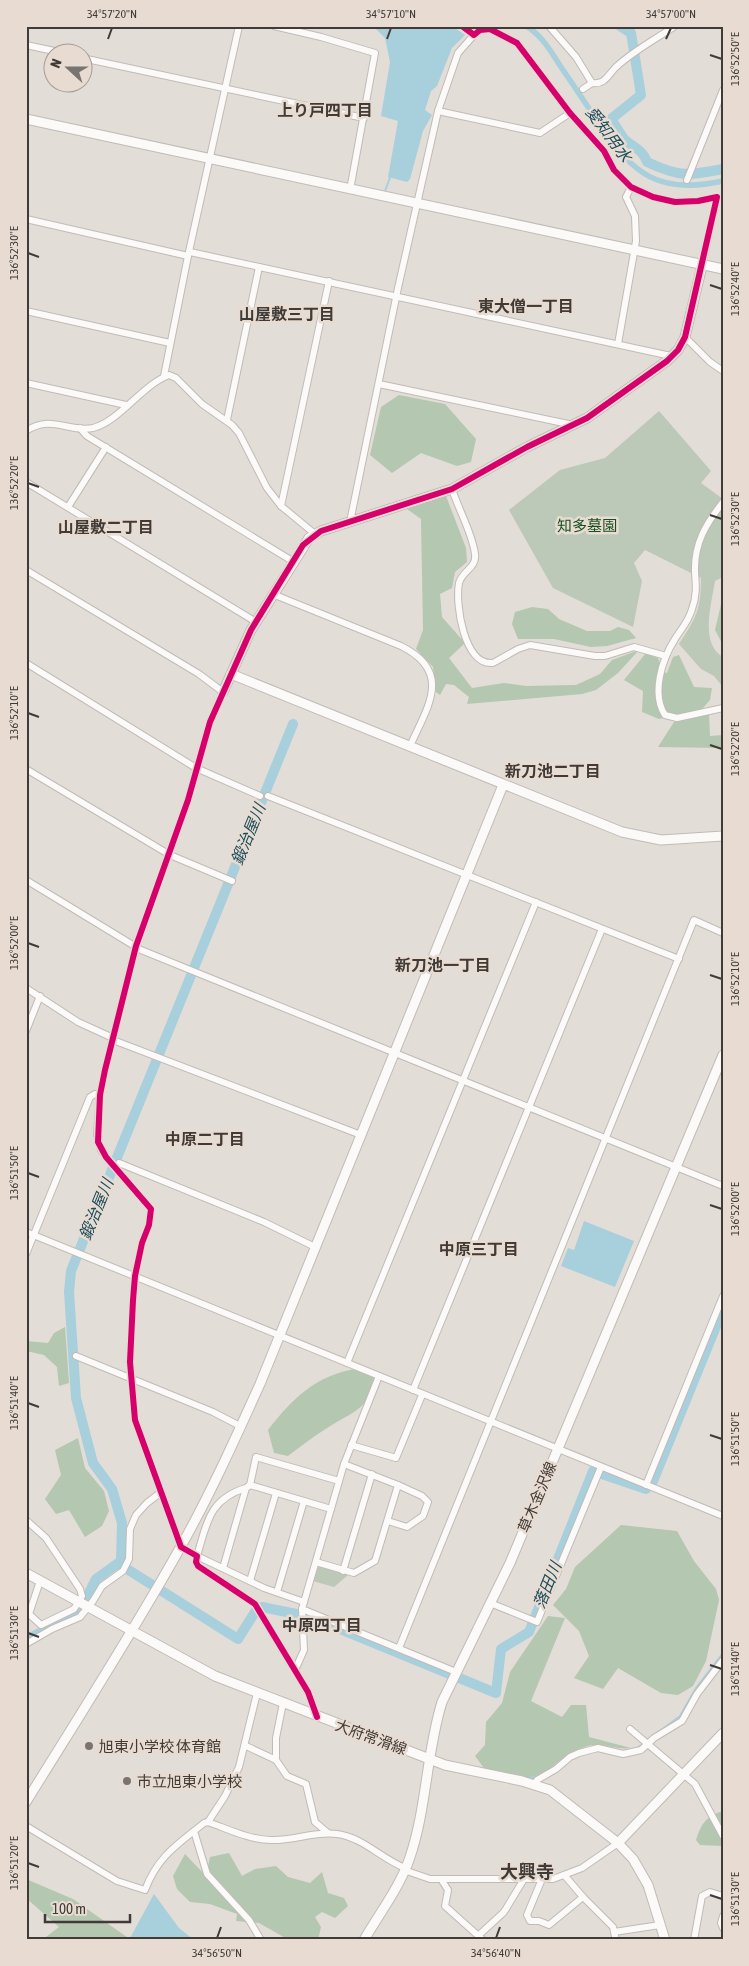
<svg xmlns="http://www.w3.org/2000/svg" width="749" height="1966" font-family="'Asap Condensed','Noto Sans JP',sans-serif">
<style>
.green{fill:#bcc8b8}
.forest{fill:#b4c7b0}
.water{fill:#a8cfdc}
.lines{fill:none;stroke-linecap:round;stroke-linejoin:round}
.stream{stroke:#a8cfdc;stroke-width:2}
.canal{stroke:#a8cfdc;stroke-width:5.5}
.river{stroke:#a8cfdc;stroke-width:10}
.street-casing{stroke:#c0bbb6;stroke-width:8}
.secondary-casing{stroke:#c0bbb6;stroke-width:11}
.street{stroke:#fbfaf9;stroke-width:6}
.secondary{stroke:#fbfaf9;stroke-width:9}
.cycleway-casing{stroke:#e8dcd2;stroke-width:9}
.cycleway{stroke:#d6006c;stroke-width:6}
.ticks{fill:none;stroke:#403b37;stroke-width:2}
.poi-dot{fill:#79746f;stroke:#e8dcd2;stroke-width:2}
.labels{text-anchor:middle;dominant-baseline:central;stroke-width:5;stroke-linejoin:round;paint-order:stroke}
.park-label{font-size:15px;fill:#154f1f;stroke:#e8dcd2}
.street-label{font-size:15px;fill:#403b37;stroke:#e8dcd2}
.poi-label{font-size:15px;fill:#403b37;stroke:#e8dcd2;text-anchor:start}
.neighbourhood-label{font-size:16px;font-weight:bold;fill:#403b37;stroke:#e8dcd2}
.water-label{font-size:16px;font-style:italic;fill:#1c4e5d;stroke:#e8dcd2}
.quarter-label{font-size:18px;font-weight:bold;fill:#403b37;stroke:#e8dcd2}
.neatline{fill:none;stroke:#403b37;stroke-width:2}
.ticks-label{font-size:12px;text-anchor:middle;fill:#403b37}
</style>
<rect width="100%" height="100%" fill="#e3ddd7"/>
<g class="green">
<path d="M659 411 711 471 701 483 723 499V577L715 581C712 602 699 644 723 657V687L714 676 701 669 679 644C696 618 701 610 701 578L645 550 634 563 642 581 633 627 553 588 509 510 560 470 605 458Z"/>
<path d="M321 1566 348 1575 334 1587 313 1581 317 1568Z"/>
</g>
<g class="forest">
<path d="M399 395 445 404 476 439 471 462 457 466 421 453 392 473 370 455 381 407Z"/>
<path d="M446 496 466 548 467 562 455 572 452 588 440 594 442 617 465 643 449 658 472 688 504 683 526 686 576 685 600 674 612 660 639 650 618 673 596 690 582 694 467 704 469 697 454 685 446 684 440 695 436 692 433 667 416 649 423 630 421 519 407 509Z"/>
<path d="M722 600H723V645L715 630Z"/>
<path d="M532 607 548 609 559 619 587 631H610L618 627 629 630 636 638 607 646 591 647 554 639H518L512 624 515 612Z"/>
<path d="M646 653 658 658 660 663 659 671 667 673 673 657 679 655 694 687 712 688 710 700 702 709 659 719 642 712 643 691 624 680Z"/>
<path d="M709 714 710 736 723 735V748L658 747 674 722Z"/>
<path d="M65 1327 69 1383 59 1386 57 1367 44 1355 26 1351V1341L48 1343 54 1333Z"/>
<path d="M356 1369 372 1372 378 1382C366 1411 348 1414 324 1430 311 1438 300 1447 288 1456L274 1453 268 1430C292 1399 316 1375 356 1369Z"/>
<path d="M78 1438 85 1468 104 1491 109 1511 102 1526 85 1537 69 1510 56 1514 45 1499 61 1475 55 1450Z"/>
<path d="M621 1525 677 1531 694 1561 716 1589 719 1600 706 1661 693 1686 678 1695 661 1693 618 1668 603 1689 574 1678 589 1656 579 1631 553 1605 566 1589 575 1567Z"/>
<path d="M548 1616 565 1618 531 1701 562 1717 571 1705H586L589 1737 631 1748C619 1750 609 1745 597 1745 575 1744 551 1770 533 1780L484 1768 475 1756 485 1745 486 1722 502 1703 510 1672Z"/>
<path d="M723 1811V1846L700 1845 696 1840C701 1824 706 1816 723 1811Z"/>
<path d="M229 1853 242 1876 255 1869 276 1866 288 1877 310 1883 322 1872 328 1893 344 1898 348 1906 335 1918 322 1912 315 1917 321 1927 318 1940H289L259 1923 236 1921 237 1914 210 1904 190 1902 177 1889 173 1876 185 1854 206 1876 210 1857Z"/>
<path d="M26 1879 73 1899 131 1940H42L59 1927 26 1898Z"/>
</g>
<g class="water">
<path d="M373 26H452L465 35 452 48 437 86 431 91 425 110 432 115 423 131 410 179 407 182 388 177 398 121 381 116 390 62 385 38Z"/>
<path d="M584 1221 634 1241 615 1287 561 1266 568 1248 574 1250Z"/>
<path d="M154 1894 179 1928 194 1940 130 1938Z"/>
</g>
<g class="lines">
<g class="stream">
<path d="M385 191 391 175"/>
<path d="M600 1746 612 1748"/>
<path d="M636 1749 680 1716 696 1688 723 1653"/>
<path d="M531 1777 539 1776"/>
</g>
<path class="canal" d="M526 26C542 35 551 52 561 67 574 86 587 105 599 124 634 175 659 195 723 181"/>
<g class="river">
<path d="M620 26 631 33 641 95 611 119C616 126 620 134 625 140 633 147 643 150 647 162 679 177 688 176 723 169"/>
<path d="M119 1564 238 1639 255 1612"/>
<path d="M262 1607 311 1617 496 1693 501 1649 529 1632 593 1471 646 1489 653 1481 723 1309"/>
<path d="M26 1640 75 1615 85 1601 96 1579 121 1561 122 1523 112 1489 93 1463 76 1398 69 1292 71 1271 293 724"/>
</g>
<g class="street-casing">
<g id="street">
<path d="M274 26 321 37 375 53 350 190"/>
<path d="M462 26 474 35 480 30 490 29 517 43 570 113 604 151 614 170 631 187 653 197 675 202 698 201 717 197 702 266"/>
<path d="M549 26 576 57 592 83C605 85 608 75 616 67 633 51 656 39 675 26"/>
<path d="M26 45 59 52"/>
<path d="M82 58 364 118"/>
<path d="M583 89 592 83"/>
<path d="M438 111 540 133 570 113"/>
<path d="M687 180 723 90"/>
<path d="M26 219 188 256"/>
<path d="M190 252 671 356"/>
<path d="M26 311 170 343"/>
<path d="M685 337 710 362 723 371"/>
<path d="M618 344 636 241 635 216 626 197 631 187"/>
<path d="M164 376 188 256 239 26"/>
<path d="M26 383 126 405"/>
<path d="M379 384 573 425"/>
<path d="M227 420 259 267"/>
<path d="M80 428 87 436 294 562"/>
<path d="M26 431C52 414 68 433 93 428 120 421 142 385 169 375L176 378 202 404 232 425 239 433 267 488 281 506 315 534"/>
<path d="M26 482 256 622"/>
<path d="M452 489C459 511 472 532 475 554 477 568 462 571 459 583 455 604 464 666 493 663L518 649 530 645 595 656H605L634 647 666 656"/>
<path d="M723 502C706 524 694 543 695 572 696 585 697 596 692 609 689 621 681 629 675 639 662 659 651 694 665 715L677 718 723 708"/>
<path d="M281 506 329 281"/>
<path d="M68 507 106 447"/>
<path d="M350 522 398 288 438 111 458 53 474 35"/>
<path d="M26 570 199 674 223 692 210 722 188 800 136 946 105 1070 100 1095 97 1135 101 1150 106 1157 151 1209 149 1225 142 1243 135 1276 133 1300 130 1362 135 1420 181 1547 197 1556 196 1562 198 1566 255 1604 308 1692 317 1717"/>
<path d="M275 595 401 646C453 672 428 706 410 746"/>
<path d="M26 663 196 768 260 796"/>
<path d="M26 769 170 855 232 881"/>
<path d="M268 796 679 959"/>
<path d="M26 880 141 950 723 1186"/>
<path d="M26 988 78 1022 113 1038"/>
<path d="M26 1031 40 996"/>
<path d="M113 1040 361 1135"/>
<path d="M117 1169 119 1163 264 1222 315 1247"/>
<path d="M26 1232 723 1516"/>
<path d="M26 1254 90 1097 95 1094 100 1095"/>
<path d="M76 1356 213 1412 240 1426"/>
<path d="M347 1363 536 902"/>
<path d="M379 1376 344 1464 302 1609 456 1672"/>
<path d="M413 1390 602 929"/>
<path d="M351 1445 396 1458 422 1395"/>
<path d="M250 1485 331 1509"/>
<path d="M646 1485 723 1296"/>
<path d="M246 1488C209 1499 207 1523 197 1556L264 1588 304 1602"/>
<path d="M26 1520 46 1538 80 1589 82 1596 74 1609 41 1625 29 1614 40 1581"/>
<path d="M388 1521 407 1527 423 1516 428 1502 422 1496 398 1485"/>
<path d="M316 1562 354 1573 375 1561 398 1485 344 1464"/>
<path d="M223 1568 246 1488 250 1485 256 1457 339 1481"/>
<path d="M343 1571 372 1474"/>
<path d="M250 1581 276 1493"/>
<path d="M277 1592 304 1501"/>
<path d="M490 1603 537 1622 601 1467"/>
<path d="M26 1644 52 1629 80 1617 93 1601 102 1586 123 1571 129 1559 130 1529 136 1515 147 1503 160 1493"/>
<path d="M399 1648 694 920 723 933"/>
<path d="M295 1670 304 1650 302 1609"/>
<path d="M630 1729 695 1784 723 1836"/>
<path d="M246 1746 276 1760 287 1776 306 1784 315 1822 328 1833"/>
<path d="M276 1760V1738L283 1703"/>
<path d="M534 1785 537 1780 556 1769 570 1757 579 1753 598 1748 623 1754 641 1750 654 1738 682 1721 697 1694 723 1660"/>
<path d="M208 1822 225 1796 239 1767 257 1693"/>
<path d="M26 1826 117 1881 145 1890C158 1856 177 1845 204 1823L208 1822C228 1829 250 1840 271 1840 293 1841 315 1831 337 1834 362 1837 382 1859 405 1868"/>
<path d="M194 1831 207 1874 249 1920 261 1940"/>
<path d="M404 1870 430 1879H553L582 1868 618 1843"/>
<path d="M441 1879 448 1890 445 1906 483 1940"/>
<path d="M542 1879 527 1915 530 1921H539L549 1925 583 1897 565 1876"/>
<path d="M583 1897 613 1927 614 1932 660 1925"/>
<path d="M723 1916 721 1923 723 1928"/>
<path d="M614 1932 616 1940"/>
<path d="M479 1935 504 1912 524 1879"/>
<path d="M694 1940 702 1896 710 1892 723 1896"/>
</g>
</g>
<g class="secondary-casing">
<g id="secondary">
<path d="M26 119 723 269"/>
<path d="M231 674 622 832 661 840 723 836"/>
<path d="M223 692 251 630 309 538 321 531 452 489 527 447 587 418 667 361 678 350 685 337 702 266"/>
<path d="M26 1573 215 1676 445 1765 522 1781 550 1790 618 1843 633 1859 648 1885 665 1940"/>
<path d="M26 1802C78 1718 132 1634 180 1548 210 1495 235 1439 260 1384L503 785"/>
<path d="M618 1843 723 1733"/>
<path d="M364 1940C379 1914 399 1888 409 1860 427 1809 426 1753 442 1702L510 1563 723 1055"/>
</g>
</g>
<use href="#street" class="street"/>
<use href="#secondary" class="secondary"/>
<g class="cycleway-casing">
<path id="cycleway" d="M317 1717 308 1692 255 1604 198 1566 196 1562 197 1556 181 1547 135 1420 130 1362 133 1300 135 1276 142 1243 149 1225 151 1209 106 1157 98 1142 100 1095 105 1070 136 946 188 800 210 722 251 630 303 545 321 531 452 489 527 447 587 418 667 361 678 350 685 337 717 197 698 201 675 202 653 197 631 187 614 170 604 151 570 113 517 43 490 29 480 30 474 35 462 26"/>
</g>
<use href="#cycleway" class="cycleway"/>
</g>
<path class="ticks" d="M108 39 112 28M387 39 391 28M666 39 671 28M710 55 722 59M28 253 39 257M710 285 722 289M28 483 39 487M710 515 722 519M28 713 39 717M710 745 722 749M28 943 39 947M710 975 722 979M28 1173 39 1177M710 1205 722 1209M28 1403 39 1407M710 1435 722 1439M28 1633 39 1637M710 1665 722 1669M28 1863 39 1867M710 1895 722 1899M217 1938 221 1927M496 1938 500 1927"/>
<g class="poi-dot">
<circle cx="89" cy="1746" r="5"/>
<circle cx="127" cy="1781" r="5"/>
</g>
<g class="labels">
<g class="park-label">
<text x="587" y="525">知多墓園</text>
</g>
<g class="street-label">
<text transform="translate(537 1497) rotate(-67)">草木金沢線</text>
<text transform="translate(371 1737) rotate(20)">大府常滑線</text>
</g>
<g class="poi-label">
<text x="99" y="1746">旭東小学校 体育館</text>
<text x="137" y="1781">市立旭東小学校</text>
</g>
<g class="neighbourhood-label">
<text x="325" y="110">上り戸四丁目</text>
<text x="526" y="306">東大僧一丁目</text>
<text x="287" y="314">山屋敷三丁目</text>
<text x="106" y="527">山屋敷二丁目</text>
<text x="553" y="771">新刀池二丁目</text>
<text x="443" y="965">新刀池一丁目</text>
<text x="205" y="1139">中原二丁目</text>
<text x="479" y="1249">中原三丁目</text>
<text x="322" y="1625">中原四丁目</text>
</g>
<g class="water-label">
<text transform="translate(609 134) rotate(53)">愛知用水</text>
<text transform="translate(248 834) rotate(-68)">鍛治屋川</text>
<text transform="translate(96 1209) rotate(-68)">鍛治屋川</text>
<text transform="translate(547 1585) rotate(-68)">落田川</text>
</g>
<g class="quarter-label">
<text x="527" y="1871">大興寺</text>
</g>
</g>
<rect width="749" height="1966" fill="none" stroke="#e8dcd2" stroke-width="55"/>
<g transform="translate(68 68) rotate(291)"><circle r="24" fill="#e8dcd2" stroke="#a59c94"/>
<path d="M0-4L9 19L0 12L-9 19Z" fill="#79746f"/>
<text y="-8" font-size="14" font-weight="bold" text-anchor="middle" fill="#403b37">N</text>
</g>
<path d="M45 1914v8h85v-8" fill="none" stroke="#403b37" stroke-width="2.5"/>
<text x="52" y="1914" font-size="15" fill="#403b37" stroke="#e8dcd2" stroke-width="4" paint-order="stroke">100 m</text>
<rect x="28" y="28" width="694" height="1910" class="neatline"/>
<g class="ticks-label">
<text x="112" y="18">34°57'20"N</text>
<text x="391" y="18">34°57'10"N</text>
<text x="671" y="18">34°57'00"N</text>
<text transform="translate(735 59) rotate(-90)" y="4">136°52'50"E</text>
<text transform="translate(14 253) rotate(-90)" y="4">136°52'30"E</text>
<text transform="translate(735 289) rotate(-90)" y="4">136°52'40"E</text>
<text transform="translate(14 483) rotate(-90)" y="4">136°52'20"E</text>
<text transform="translate(735 519) rotate(-90)" y="4">136°52'30"E</text>
<text transform="translate(14 713) rotate(-90)" y="4">136°52'10"E</text>
<text transform="translate(735 749) rotate(-90)" y="4">136°52'20"E</text>
<text transform="translate(14 943) rotate(-90)" y="4">136°52'00"E</text>
<text transform="translate(735 979) rotate(-90)" y="4">136°52'10"E</text>
<text transform="translate(14 1173) rotate(-90)" y="4">136°51'50"E</text>
<text transform="translate(735 1209) rotate(-90)" y="4">136°52'00"E</text>
<text transform="translate(14 1403) rotate(-90)" y="4">136°51'40"E</text>
<text transform="translate(735 1439) rotate(-90)" y="4">136°51'50"E</text>
<text transform="translate(14 1633) rotate(-90)" y="4">136°51'30"E</text>
<text transform="translate(735 1669) rotate(-90)" y="4">136°51'40"E</text>
<text transform="translate(14 1863) rotate(-90)" y="4">136°51'20"E</text>
<text transform="translate(735 1899) rotate(-90)" y="4">136°51'30"E</text>
<text x="217" y="1957">34°56'50"N</text>
<text x="496" y="1957">34°56'40"N</text>
</g>
</svg>
